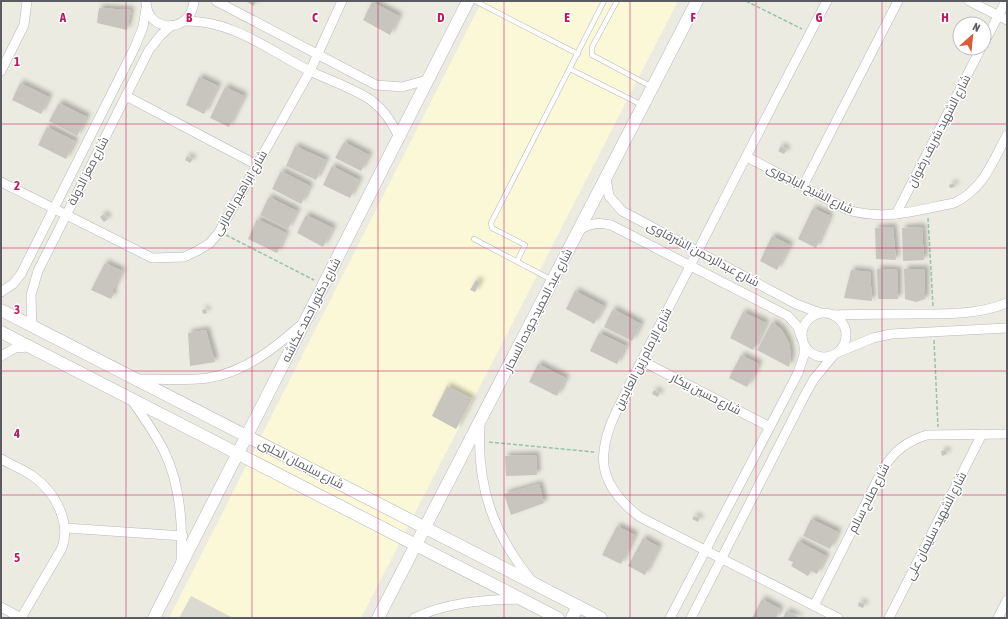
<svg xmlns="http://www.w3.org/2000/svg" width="1008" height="619" font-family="'Asap Condensed',Cairo,sans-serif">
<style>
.commercial{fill:#fbf8d7}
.education{fill:#dbdad0}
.building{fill:#c7c5be;filter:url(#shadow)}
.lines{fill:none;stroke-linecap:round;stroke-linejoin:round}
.lane-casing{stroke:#b7b8bd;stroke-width:5.5}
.street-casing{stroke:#b7b8bd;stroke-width:10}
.secondary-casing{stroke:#b7b9bf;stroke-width:13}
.path{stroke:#99c2aa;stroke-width:1.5;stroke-dasharray:4 2;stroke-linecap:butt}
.lane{stroke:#fff;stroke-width:4.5}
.street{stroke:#fff;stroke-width:9}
.secondary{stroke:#fff;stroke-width:12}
.grid{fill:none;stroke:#c2185b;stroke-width:1;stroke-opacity:0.55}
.labels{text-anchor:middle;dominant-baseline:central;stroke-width:3;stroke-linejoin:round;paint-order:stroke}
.street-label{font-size:12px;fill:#5a5c61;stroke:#fff}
.grid-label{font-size:13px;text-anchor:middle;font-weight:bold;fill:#c2185b;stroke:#fff;stroke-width:3;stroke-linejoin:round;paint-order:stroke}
</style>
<defs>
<filter id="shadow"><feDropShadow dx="3.5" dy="-3.5" stdDeviation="2" flood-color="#0004"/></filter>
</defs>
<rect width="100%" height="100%" fill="#ecebe1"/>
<path class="commercial" d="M482 1H678L361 618H169Z"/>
<path class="education" d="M191 596 233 618H179Z"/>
<g class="building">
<path d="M245 1H256L254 6Z"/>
<path d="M372 2 399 16 390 35 363 20Z"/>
<path d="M99 8 131 10 127 30 97 23Z"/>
<path d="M199 77 218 86 204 114 186 105Z"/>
<path d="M20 83 49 97 41 114 12 100Z"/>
<path d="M225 87 244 96 229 127 210 118Z"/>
<path d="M59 103 87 117 77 136 49 121Z"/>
<path d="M47 127 75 141 66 159 38 145Z"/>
<path d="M344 142 369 155 361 171 335 158Z"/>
<path d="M295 146 326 160 316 180 286 166Z"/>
<path d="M781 146 787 150 784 154 778 151Z"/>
<path d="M187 156 193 159 190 163 185 160Z"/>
<path d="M332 166 359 180 350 198 323 185Z"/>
<path d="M281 171 310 186 301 204 272 189Z"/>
<path d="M954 183 955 187 950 188 949 185Z"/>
<path d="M269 197 297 211 288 229 260 215Z"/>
<path d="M813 208 830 216 816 248 798 239Z"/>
<path d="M104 214 108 219 104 222 100 217Z"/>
<path d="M306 215 333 228 323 247 297 233Z"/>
<path d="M257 219 286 233 277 253 248 239Z"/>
<path d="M893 227 896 260 876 259 875 228Z"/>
<path d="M922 227 924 260 903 261 902 228Z"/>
<path d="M772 236 790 245 777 270 760 261Z"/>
<path d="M105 263 122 271 112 292 114 293 111 299 91 290Z"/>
<path d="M877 269 898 270V299H878Z"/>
<path d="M904 269H925V299L916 302 905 299Z"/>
<path d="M851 270 870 272 872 301 844 298Z"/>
<path d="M476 280 480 282 475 292 470 290Z"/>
<path d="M575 291 604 306 594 324 566 309Z"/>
<path d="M206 309 207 313 203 314 202 310Z"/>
<path d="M613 309 641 324 632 341 604 327Z"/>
<path d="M743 312 766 323 753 350 730 338Z"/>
<path d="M772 322 782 330 789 343 791 356 789 367 757 350Z"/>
<path d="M206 330 215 362 190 366 188 333Z"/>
<path d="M599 333 626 346 617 364 590 351Z"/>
<path d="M741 355 759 364 747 387 729 378Z"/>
<path d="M538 364 566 378 557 396 529 382Z"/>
<path d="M447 386 472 399 456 429 432 416Z"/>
<path d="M654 390 660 393 658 397 652 394Z"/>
<path d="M946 450 947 454 942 456 941 451Z"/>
<path d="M536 455 537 475 506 476 505 456Z"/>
<path d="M539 484 544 503 511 515 504 494Z"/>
<path d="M694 516 700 518 698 522 692 519Z"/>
<path d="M811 519 838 532 830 549 803 536Z"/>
<path d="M617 526 635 535 621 564 602 555Z"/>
<path d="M643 538 659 547 645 575 628 566Z"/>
<path d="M798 541 826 556 817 574 811 571 808 576 791 566 793 562 788 560Z"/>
<path d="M762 599 780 609 776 618H752Z"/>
<path d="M859 602 865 604 863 608 858 606Z"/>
<path d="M786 611 801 618H783Z"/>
</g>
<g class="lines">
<g class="lane-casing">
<g id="lane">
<path d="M475 1 578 54"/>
<path d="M617 1 592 47V55L652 87"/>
<path d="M570 69 642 105"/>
<path d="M474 239 552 280"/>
<path d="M517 261 525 245 492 228 491 223 604 1"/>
</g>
</g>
<g class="street-casing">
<g id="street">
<path d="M146 1C146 33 191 35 194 1"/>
<path d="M216 1 376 85 402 87 427 80"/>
<path d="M827 1C773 103 721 206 668 309 654 336 640 363 627 390 617 410 606 429 604 452 600 479 620 502 640 517L838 618"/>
<path d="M969 1 1007 20"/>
<path d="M184 21C234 20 269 51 312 72 329 80 357 90 372 101 385 111 392 123 399 137"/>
<path d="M984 43 1006 1"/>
<path d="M1 71 24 25 27 1"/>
<path d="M126 96 257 165"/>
<path d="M747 157 848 210C885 221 918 210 954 203 983 190 993 161 1007 135"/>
<path d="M606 177 609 196 622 211 796 304 820 313"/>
<path d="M1 182 152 258 184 257 197 251 210 243 219 232 310 71 342 1"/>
<path d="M803 186 898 1"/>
<path d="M896 214 981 48"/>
<path d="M579 230C591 223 598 222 611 225L788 316 798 327 801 337"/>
<path d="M1 292 13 284 21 274 135 47 143 27 146 8"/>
<circle cx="824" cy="335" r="22"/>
<path d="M833 315C860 314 886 314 913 314 944 314 978 315 1007 303"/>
<path d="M32 327 31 295 38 271 149 50 161 35 171 26"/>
<path d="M839 352 873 338 891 334 1007 328"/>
<path d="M1 356 15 348 29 347"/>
<path d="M642 361 770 427"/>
<path d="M137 379C160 379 184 381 208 378 245 372 275 348 302 324"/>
<path d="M131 399C143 416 155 433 164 451 181 485 183 525 181 562"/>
<path d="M480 423C476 485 493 534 532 581"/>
<path d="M1 459C12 465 24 470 34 477 56 493 71 523 62 548L21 618"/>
<path d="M66 528 183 536"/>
<path d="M814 606 883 469C894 451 907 441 927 435L1007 434"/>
<path d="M1 607 21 618"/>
<path d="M414 618C448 602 483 600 520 599"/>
<path d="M670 618 798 373 804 355V345"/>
<path d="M691 618 806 393 814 379 833 356"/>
<path d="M889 618 982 434"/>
<path d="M998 618 1007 600"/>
</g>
</g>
<g class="secondary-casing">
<g id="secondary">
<path d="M1 310 601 618"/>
<path d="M1 332 558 618"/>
<path d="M154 618 468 1"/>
<path d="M378 618 697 1"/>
<path d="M572 618 578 606"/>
</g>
</g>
<g class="path">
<path d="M746 1 802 29"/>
<path d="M928 218 933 306"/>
<path d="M226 235 314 280"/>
<path d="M934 340 938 427"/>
<path d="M489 442 594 452"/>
</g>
<use href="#lane" class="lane"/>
<use href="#street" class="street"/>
<use href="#secondary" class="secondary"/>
</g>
<path class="grid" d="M126 1V618M252 1V618M378 1V618M504 1V618M630 1V618M756 1V618M882 1V618M1 124H1007M1 248H1007M1 371H1007M1 495H1007"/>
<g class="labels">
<g class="street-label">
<text transform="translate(939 131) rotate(-63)">شارع الشهيد شريف رضوان</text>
<text transform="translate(88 171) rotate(-63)">شارع معز الدولة</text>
<text transform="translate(810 189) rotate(27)">شارع الشيخ الباجورى</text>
<text transform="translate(240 193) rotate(-60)">شارع ابراهيم المازنى</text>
<text transform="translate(703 254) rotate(28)">شارع عبدالرحمن الشرقاوى</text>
<text transform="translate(311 310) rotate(-63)">شارع دكتور احمد عكاشه</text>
<text transform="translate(538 310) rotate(-63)">شارع عبد الحميد جوده السحار</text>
<text transform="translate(643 359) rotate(-63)">شارع الإمام زين العابدين</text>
<text transform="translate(706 394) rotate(27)">شارع حسين بيكار</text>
<text transform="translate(301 464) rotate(27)">شارع سليمان الحلبى</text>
<text transform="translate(869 498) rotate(-63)">شارع صلاح سالم</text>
<text transform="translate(936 526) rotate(-63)">شارع الشهيد سليمان على</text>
</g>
</g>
<g class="grid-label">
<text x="63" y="22">A</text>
<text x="189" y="22">B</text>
<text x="315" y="22">C</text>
<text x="441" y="22">D</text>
<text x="567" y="22">E</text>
<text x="693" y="22">F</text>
<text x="819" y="22">G</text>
<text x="945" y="22">H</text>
<text x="17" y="66">1</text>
<text x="17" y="190">2</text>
<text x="17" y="314">3</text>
<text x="17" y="438">4</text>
<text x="17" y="562">5</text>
</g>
<rect width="1008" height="619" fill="none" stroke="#5a5c61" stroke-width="4"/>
<g transform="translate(972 36) rotate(27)"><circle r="19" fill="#ffffff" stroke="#bdbec0"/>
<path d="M0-3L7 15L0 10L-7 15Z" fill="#dc5b37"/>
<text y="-6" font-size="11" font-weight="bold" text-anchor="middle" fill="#5a5c61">N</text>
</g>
</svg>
